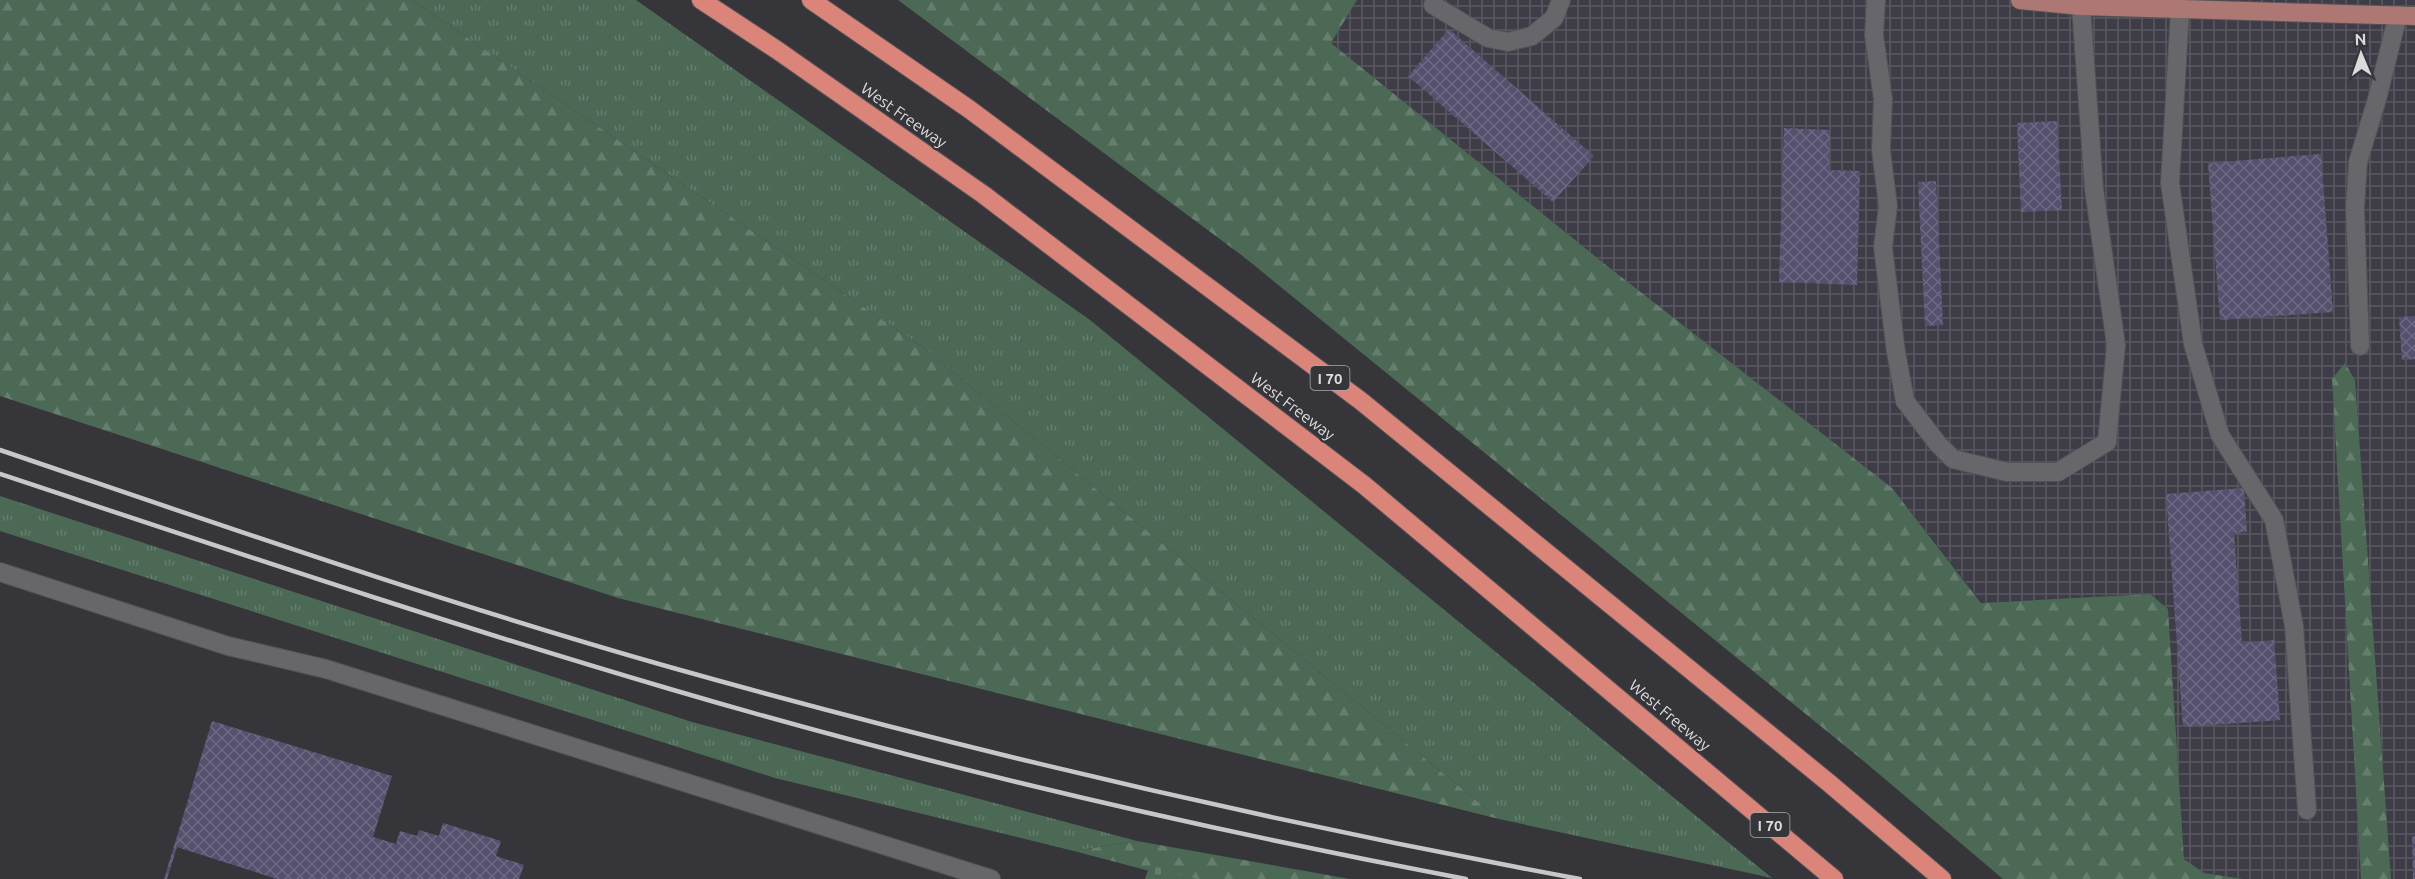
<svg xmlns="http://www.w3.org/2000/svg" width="2415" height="879" font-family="Ubuntu,sans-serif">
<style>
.industrial{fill:url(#industrial-grid)}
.grass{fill:url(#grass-tufts)}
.forest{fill:url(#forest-firs)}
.cemetery{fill:url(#cemetery-stones)}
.building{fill:url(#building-cross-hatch)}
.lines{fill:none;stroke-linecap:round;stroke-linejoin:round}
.minor-casing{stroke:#535256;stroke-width:20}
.major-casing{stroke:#535256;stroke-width:20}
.highway-casing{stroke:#535256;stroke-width:20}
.minor{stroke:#67666b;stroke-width:18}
.major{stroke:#ad7873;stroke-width:18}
.highway{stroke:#db8479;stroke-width:18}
.rail{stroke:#c7c7cb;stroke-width:4.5}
.labels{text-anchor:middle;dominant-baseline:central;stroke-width:4.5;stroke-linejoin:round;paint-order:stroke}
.shield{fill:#36363a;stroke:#aaaaad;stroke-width:1.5}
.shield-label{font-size:15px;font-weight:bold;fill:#dbdbde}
.street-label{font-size:16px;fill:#dbdbde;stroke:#36363a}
</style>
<defs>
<pattern id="industrial-grid" width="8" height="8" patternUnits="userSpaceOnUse" patternTransform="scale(1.5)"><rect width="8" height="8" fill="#3e3d47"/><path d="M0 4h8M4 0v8" fill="none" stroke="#595861"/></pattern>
<pattern id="grass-tufts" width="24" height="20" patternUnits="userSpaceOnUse" patternTransform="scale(1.5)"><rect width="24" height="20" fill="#4c6956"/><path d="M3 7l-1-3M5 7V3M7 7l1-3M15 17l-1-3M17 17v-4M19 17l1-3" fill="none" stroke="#657e6e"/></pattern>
<pattern id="forest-firs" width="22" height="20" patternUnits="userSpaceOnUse" patternTransform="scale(1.5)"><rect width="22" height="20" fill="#4c6956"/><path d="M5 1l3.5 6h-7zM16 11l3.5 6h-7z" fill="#657e6e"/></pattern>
<pattern id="cemetery-stones" width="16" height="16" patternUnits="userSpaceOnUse" patternTransform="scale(1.5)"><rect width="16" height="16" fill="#4c6956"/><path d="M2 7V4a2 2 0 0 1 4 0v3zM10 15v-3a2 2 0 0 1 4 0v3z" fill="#657e6e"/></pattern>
<pattern id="building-cross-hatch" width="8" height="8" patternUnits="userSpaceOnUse" patternTransform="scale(1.5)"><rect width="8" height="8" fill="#56506f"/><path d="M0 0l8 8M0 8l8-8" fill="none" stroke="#6e6983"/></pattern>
</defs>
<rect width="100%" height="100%" fill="#36363a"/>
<path class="industrial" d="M1357 0H2415V879H2391L2355 380 2345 364 2332 380 2361 879H2243L2204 873 2184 859 2168 609 2150 594 1982 603 1892 488 1606 265 1331 43Z"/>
<g class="grass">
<path d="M412 0H636L1090 320 1772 878 1499 819 924 348Z"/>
<path d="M0 496 692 722 1137 841 1074 851 775 778 0 531Z"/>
</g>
<g class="forest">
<path d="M0 0H412L924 348 1499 819 618 598 0 396Z"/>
<path d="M898 0H1357L1331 43 1606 265 1892 488 1981 603 2150 594 2168 609 2184 859 2204 873 2243 879H2003L1866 763 1244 257Z"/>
<path d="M2345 363 2355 380 2391 879H2361L2332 379Z"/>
<path d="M1137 841 1350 879H1180L1074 851Z"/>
</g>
<path class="cemetery" d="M1150 865 1197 879H1145Z"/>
<g class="building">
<path d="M1449 29 1594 156 1553 202 1408 76Z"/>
<path d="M2057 121 2062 210 2021 212 2017 123Z"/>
<path d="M1784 128 1830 130 1829 170 1860 171 1857 285 1779 282Z"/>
<path d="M2321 154 2333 312 2220 320 2208 163Z"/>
<path d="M1936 181 1943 325 1925 326 1918 182Z"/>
<path d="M2415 316V359L2402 360 2399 317Z"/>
<path d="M2244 488 2247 532 2234 533 2242 643 2274 640 2280 720 2183 727 2166 494Z"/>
<path d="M212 721 392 776 373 837 396 844 400 831 417 836 419 830 439 836 443 823 501 841 496 856 524 865 519 879H277L177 847 167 879H164Z"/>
<path d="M2412 836H2415V879H2413Z"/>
</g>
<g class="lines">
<g class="minor-casing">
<g id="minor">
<path d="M1876 0 1874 35 1883 99 1881 150 1888 206 1883 247 1896 352 1905 401 1938 444 1953 459 2007 472H2058L2107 442 2116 345 2094 189 2081 6"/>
<path d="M1433 5 1488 38 1508 42 1532 36 1554 18 1561 0"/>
<path d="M2180 10 2170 183 2193 344 2220 435 2274 520 2294 626 2307 810"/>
<path d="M2360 346 2355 208 2358 162 2377 99 2398 15"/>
<path d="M0 572 228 646 326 669 991 879"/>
</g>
</g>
<g class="major-casing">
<path id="major" d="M2020 0 2081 6 2415 16"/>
</g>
<g class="highway-casing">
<g id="highway">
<path d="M701 0 777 50 984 195 1364 485 1834 879"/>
<path d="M811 0 969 109 1361 401 1829 783 1942 879"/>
</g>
</g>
<use href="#minor" class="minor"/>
<use href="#major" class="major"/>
<use href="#highway" class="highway"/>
<g class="rail">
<path d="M0 450C221 525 441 602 666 666 967 751 1272 822 1580 879"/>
<path d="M0 474C223 548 445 623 670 689 931 766 1198 828 1466 879"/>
</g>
</g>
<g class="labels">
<g class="shield">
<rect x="1310.5" y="366" width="39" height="24" rx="4.5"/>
<rect x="1750.5" y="813" width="39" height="24" rx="4.5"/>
</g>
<g class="shield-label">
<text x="1330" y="378">I 70</text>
<text x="1770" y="825">I 70</text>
</g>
<g class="street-label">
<text transform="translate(904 115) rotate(35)">West Freeway</text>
<text transform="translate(1293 406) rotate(37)">West Freeway</text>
<text transform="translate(1670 715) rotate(40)">West Freeway</text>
</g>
</g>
<g transform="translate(2361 54) rotate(358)" stroke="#36363a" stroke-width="4.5" paint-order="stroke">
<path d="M0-4.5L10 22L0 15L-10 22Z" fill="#dbdbde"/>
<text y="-9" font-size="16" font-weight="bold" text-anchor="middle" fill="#dbdbde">N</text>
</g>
</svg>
